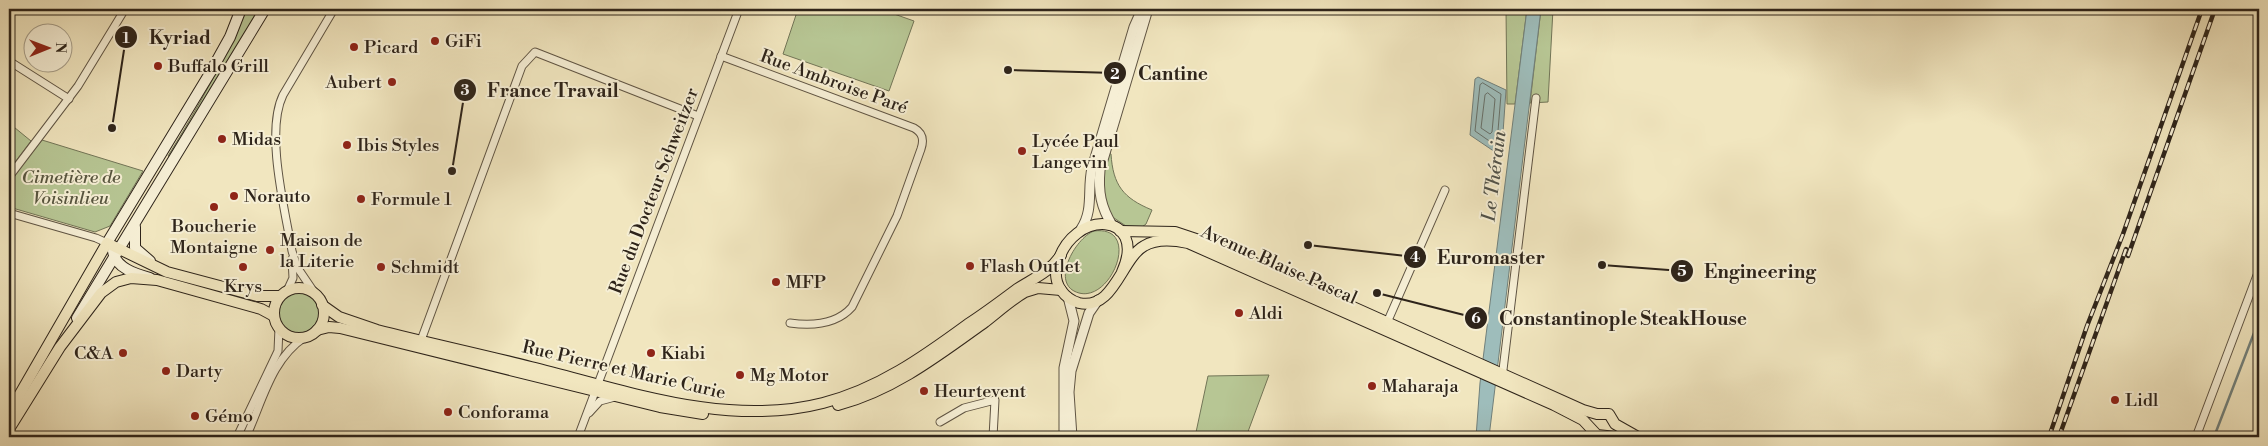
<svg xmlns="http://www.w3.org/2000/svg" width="2268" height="446" font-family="'Libre Bodoni',serif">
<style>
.green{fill:#b7c694;stroke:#727557}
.water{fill:#9ebdbb;stroke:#71807b}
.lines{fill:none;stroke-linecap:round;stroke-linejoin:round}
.shore{stroke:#66706a;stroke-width:1}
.stream{stroke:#71807b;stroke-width:2.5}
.minor-casing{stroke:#5f5443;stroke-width:9}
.tertiary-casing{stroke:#5f5443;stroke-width:11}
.secondary-casing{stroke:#2e241a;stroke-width:12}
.primary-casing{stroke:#2e241a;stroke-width:12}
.minor{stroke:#f6efd5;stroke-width:7}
.tertiary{stroke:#f6efd5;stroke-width:9}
.secondary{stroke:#f6efd5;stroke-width:10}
.primary{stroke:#f1e6bf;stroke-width:10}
.rail-casing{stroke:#2e241a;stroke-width:4.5}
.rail{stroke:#f6efd5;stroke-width:2.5;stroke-dasharray:8;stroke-linecap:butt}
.poi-dot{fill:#8f2418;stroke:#f6efd5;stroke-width:2}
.labels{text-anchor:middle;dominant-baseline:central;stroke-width:4;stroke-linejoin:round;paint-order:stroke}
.poi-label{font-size:18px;fill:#2e241a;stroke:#f6efd5;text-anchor:start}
.street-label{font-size:18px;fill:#2e241a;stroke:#f6efd5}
.park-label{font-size:18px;font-style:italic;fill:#57553f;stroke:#f6efd5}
.water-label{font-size:19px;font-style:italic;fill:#50524a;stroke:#f6efd5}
.leader{fill:none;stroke:#2e241a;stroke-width:2}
.callout-dot{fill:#2e241a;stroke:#f6efd5;stroke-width:2}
.mark-label{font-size:15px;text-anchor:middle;font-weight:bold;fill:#fff}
.callout-label{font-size:19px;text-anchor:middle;font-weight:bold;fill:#2e241a;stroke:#f6efd5;stroke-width:4;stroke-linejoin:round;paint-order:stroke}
</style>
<rect width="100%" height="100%" fill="#f1e6bf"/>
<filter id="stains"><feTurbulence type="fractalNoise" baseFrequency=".004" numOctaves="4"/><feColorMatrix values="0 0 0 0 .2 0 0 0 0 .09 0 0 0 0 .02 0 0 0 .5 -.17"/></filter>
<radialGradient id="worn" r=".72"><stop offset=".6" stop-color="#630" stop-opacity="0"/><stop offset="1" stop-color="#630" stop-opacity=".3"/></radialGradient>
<g class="green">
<path d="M246 9H259L170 157 168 156C197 109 225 60 246 9Z"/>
<path d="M798 9H880L914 21 889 91 783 54Z"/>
<path d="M1506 9H1527L1515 104H1507Z"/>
<path d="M1541 9H1553L1548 102 1530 103Z"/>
<path d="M9 123 31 141 9 170Z"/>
<path d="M42 140 143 171 110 226 95 232 9 207V181Z"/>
<path d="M1107 152 1111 154C1113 185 1123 198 1152 210L1146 224 1142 227 1126 226 1111 216 1104 199 1103 175Z"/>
<path d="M1094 231C1142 225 1112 302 1079 293 1049 285 1075 238 1094 231Z"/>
<circle cx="299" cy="313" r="20"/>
<path d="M1269 375 1246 437H1195L1208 376Z"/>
</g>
<g class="water">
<path d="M1527 9H1541L1489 437H1476L1480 383Z"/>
<path d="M1478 77 1506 90 1502 147 1498 154 1470 135 1475 79Z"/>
</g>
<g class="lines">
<g class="shore">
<path d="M1483 83 1501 94 1497 143 1495 145 1475 131 1480 85Z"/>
<path d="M1488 93 1495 99 1492 132 1490 134 1481 128 1485 95Z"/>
</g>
<path class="stream" d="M2214 437 2259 320"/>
<g class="minor-casing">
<g id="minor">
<path d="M721 56 914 128C923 133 924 140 921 149L897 216 852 307C837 324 812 326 790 323"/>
<path d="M9 61 69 99"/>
<path d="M9 177 78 86 125 9"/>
<path d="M9 213 96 238 107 243"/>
<path d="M287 291 293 278 292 259"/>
<path d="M316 295 297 267 292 251C285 210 265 132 283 95L334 9"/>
<path d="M1386 325 1445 190"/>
<path d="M420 343 522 66 535 52 698 116"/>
<path d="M1502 378 1536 98"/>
<path d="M589 413 600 401 615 397"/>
<path d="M940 422 964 408 995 400 993 437"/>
<path d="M237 437 278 351 279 328"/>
<path d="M246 437C262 403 271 359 305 337"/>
<path d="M578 437 739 9"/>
<path d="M2196 437 2259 270"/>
</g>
</g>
<g class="tertiary-casing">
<g id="tertiary">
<path d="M1112 225C1101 207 1098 192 1100 170L1148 9"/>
<path d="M1081 229C1094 210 1087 189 1092 168L1134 27 1142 9"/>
<path d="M1064 437V368L1074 321 1068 297"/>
<path d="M1072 437 1069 392 1071 371 1089 313 1098 300"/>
</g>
</g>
<g class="secondary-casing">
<g id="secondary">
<path d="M135 227V248L150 261"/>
<path d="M107 243 210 73 230 37 241 9"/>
<path d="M113 251C115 268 136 274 150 278"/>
<path d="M77 318 265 9"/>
</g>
</g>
<g class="primary-casing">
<g id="primary">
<path d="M1120 231 1175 232 1217 246 1583 410 1597 414H1609L1615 424 1638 437"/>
<path d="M1122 272C1149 212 1072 207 1057 265 1055 273 1056 283 1061 290 1065 296 1072 301 1079 303 1114 311 1121 259 1144 246 1157 238 1174 240 1188 243L1554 405 1583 420 1597 435 1616 437"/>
<circle cx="299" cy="313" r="25"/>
<path d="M322 305 339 317 377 330C428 343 480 354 531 367 625 390 726 428 823 403 878 389 923 357 968 324 985 313 1001 301 1017 289 1034 278 1050 272 1061 255"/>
<path d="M317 330 329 327 340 328 660 407 703 414"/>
<path d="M838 405C894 390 939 355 985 322 998 312 1011 300 1025 292L1038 288 1061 290"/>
<path d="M9 413 107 243 167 272 257 296H280"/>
<path d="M9 429 60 347 101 293 116 282 131 278 157 280 261 309 274 316"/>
</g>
</g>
<use href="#minor" class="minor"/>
<use href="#tertiary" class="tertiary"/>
<use href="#secondary" class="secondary"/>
<use href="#primary" class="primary"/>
<g class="rail-casing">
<g id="rail">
<path d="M2128 256 2215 9"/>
<path d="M2049 437 2087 326 2123 234 2202 9"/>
<path d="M2059 437 2126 249"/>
</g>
</g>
<use href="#rail" class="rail"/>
</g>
<g class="poi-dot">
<circle cx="435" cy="41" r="5"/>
<circle cx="354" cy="47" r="5"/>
<circle cx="158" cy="66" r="5"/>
<circle cx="392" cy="82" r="5"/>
<circle cx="222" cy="139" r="5"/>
<circle cx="347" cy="145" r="5"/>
<circle cx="1022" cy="151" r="5"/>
<circle cx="234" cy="196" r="5"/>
<circle cx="361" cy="199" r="5"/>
<circle cx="214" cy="207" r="5"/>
<circle cx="270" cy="250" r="5"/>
<circle cx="970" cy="266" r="5"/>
<circle cx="243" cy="267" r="5"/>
<circle cx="381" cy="267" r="5"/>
<circle cx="776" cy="282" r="5"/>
<circle cx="1239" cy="313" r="5"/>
<circle cx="123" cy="353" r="5"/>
<circle cx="651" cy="353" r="5"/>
<circle cx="166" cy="371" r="5"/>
<circle cx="740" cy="375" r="5"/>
<circle cx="1372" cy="386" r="5"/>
<circle cx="924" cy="391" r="5"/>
<circle cx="2115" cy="400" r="5"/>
<circle cx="448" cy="412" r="5"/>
<circle cx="195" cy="416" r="5"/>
</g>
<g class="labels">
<g class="poi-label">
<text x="445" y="41">GiFi</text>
<text x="364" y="47">Picard</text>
<text x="168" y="66">Buffalo Grill</text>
<text x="382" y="82" text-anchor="end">Aubert</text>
<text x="232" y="139">Midas</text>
<text x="1032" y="141">Lycée Paul<tspan x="1032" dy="21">Langevin</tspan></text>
<text x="357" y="145">Ibis Styles</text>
<text x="244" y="196">Norauto</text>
<text x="371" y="199">Formule 1</text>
<text x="214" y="226" text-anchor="middle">Boucherie<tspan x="214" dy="21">Montaigne</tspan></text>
<text x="280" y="240">Maison de<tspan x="280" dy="21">la Literie</tspan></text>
<text x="980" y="266">Flash Outlet</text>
<text x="391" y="267">Schmidt</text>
<text x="786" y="282">MFP</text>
<text x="243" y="286" text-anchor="middle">Krys</text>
<text x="1249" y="313">Aldi</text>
<text x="113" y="353" text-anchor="end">C&amp;A</text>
<text x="661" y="353">Kiabi</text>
<text x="176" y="371">Darty</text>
<text x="750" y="375">Mg Motor</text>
<text x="1382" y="386">Maharaja</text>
<text x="934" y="391">Heurtevent</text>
<text x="2125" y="400">Lidl</text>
<text x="458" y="412">Conforama</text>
<text x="205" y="416">Gémo</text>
</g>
<g class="street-label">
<text transform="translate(834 82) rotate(20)">Rue Ambroise Paré</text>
<text transform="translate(654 191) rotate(-69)">Rue du Docteur Schweitzer</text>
<text transform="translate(1279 265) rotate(24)">Avenue Blaise Pascal</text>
<text transform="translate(624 370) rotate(13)">Rue Pierre et Marie Curie</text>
</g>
<g class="park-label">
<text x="71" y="177">Cimetière de<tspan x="71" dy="21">Voisinlieu</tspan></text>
</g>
<g class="water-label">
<text transform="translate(1494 176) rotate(-83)">Le Thérain</text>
</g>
</g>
<path class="leader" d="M112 128L126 37M1008 70L1115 73M452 171L465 90M1308 245L1415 257M1602 265L1682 271M1377 293L1476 318"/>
<g class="callout-dot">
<circle cx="112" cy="128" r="5"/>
<circle cx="1008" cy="70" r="5"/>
<circle cx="452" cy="171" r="5"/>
<circle cx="1308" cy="245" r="5"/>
<circle cx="1602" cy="265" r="5"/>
<circle cx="1377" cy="293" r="5"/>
<circle cx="126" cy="37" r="12"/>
<circle cx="1115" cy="73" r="12"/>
<circle cx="465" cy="90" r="12"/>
<circle cx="1415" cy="257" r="12"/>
<circle cx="1682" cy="271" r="12"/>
<circle cx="1476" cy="318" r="12"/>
</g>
<g class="mark-label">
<text x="126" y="43">1</text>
<text x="1115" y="79">2</text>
<text x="465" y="95">3</text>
<text x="1415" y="262">4</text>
<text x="1682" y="276">5</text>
<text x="1476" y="323">6</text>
</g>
<g class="callout-label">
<text x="180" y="44">Kyriad</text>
<text x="1173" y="80">Cantine</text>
<text x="553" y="97">France Travail</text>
<text x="1491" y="264">Euromaster</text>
<text x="1760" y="278">Engineering</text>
<text x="1623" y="325">Constantinople SteakHouse</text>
</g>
<rect width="2268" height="446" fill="none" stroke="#f1e6bf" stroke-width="30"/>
<rect x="10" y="10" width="2248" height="426" fill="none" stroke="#2e241a" stroke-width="2.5"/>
<rect x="15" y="15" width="2238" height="416" fill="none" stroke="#2e241a"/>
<g transform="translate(48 48) rotate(89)"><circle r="24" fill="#f6efd5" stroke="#a69e8a"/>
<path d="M0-4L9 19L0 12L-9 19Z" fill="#8f2418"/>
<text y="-8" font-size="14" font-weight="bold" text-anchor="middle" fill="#2e241a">N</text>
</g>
<rect width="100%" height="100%" filter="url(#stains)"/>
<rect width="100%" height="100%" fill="url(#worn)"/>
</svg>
